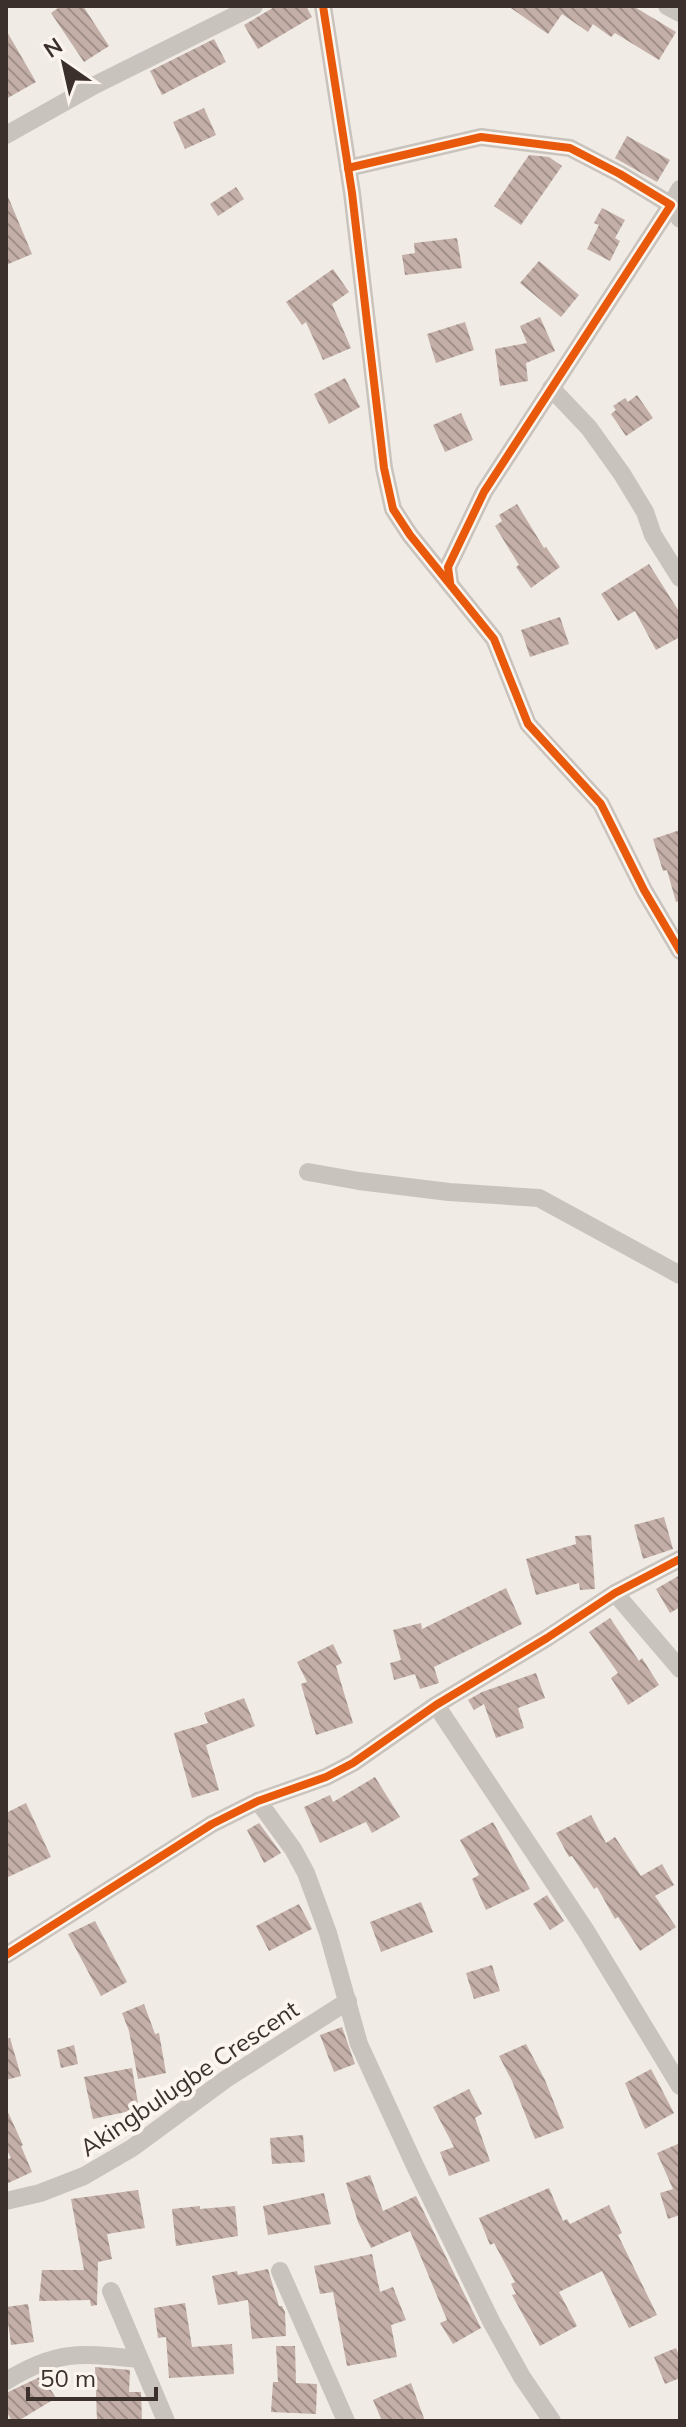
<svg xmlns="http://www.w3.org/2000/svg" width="686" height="2427" font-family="Mulish,sans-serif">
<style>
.building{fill:url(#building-back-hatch)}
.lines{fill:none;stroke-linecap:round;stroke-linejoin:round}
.street{stroke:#c9c3be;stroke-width:18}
.cycleway-casing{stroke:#fbf5ee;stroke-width:13}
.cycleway{stroke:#e8590c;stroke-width:8}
.labels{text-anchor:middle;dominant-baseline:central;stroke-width:8;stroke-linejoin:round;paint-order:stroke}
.street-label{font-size:24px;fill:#3b302b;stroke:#fbf5ee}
</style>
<defs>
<pattern id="building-back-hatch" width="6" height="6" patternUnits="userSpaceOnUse" patternTransform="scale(2)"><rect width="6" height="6" fill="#c3afa7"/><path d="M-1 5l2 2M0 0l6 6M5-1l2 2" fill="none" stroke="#a08f88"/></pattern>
</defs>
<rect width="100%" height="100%" fill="#f0ebe5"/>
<g class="building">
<path d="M61 6H83L109 46 84 62 51 13Z"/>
<path d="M276 6H306L312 17 258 49 244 25Z"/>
<path d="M508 6H633L676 32 659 60 615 33 611 37 593 24 588 32 562 14 548 34Z"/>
<path d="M6 30 36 82 6 99Z"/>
<path d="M214 39 226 62 162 95 150 71Z"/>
<path d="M204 108 216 135 185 149 173 122Z"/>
<path d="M627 136 670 160 657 182 615 158Z"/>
<path d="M529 155 549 157 562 166 521 225 494 206Z"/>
<path d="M236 187 244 199 218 216 210 204Z"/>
<path d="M6 192 32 254 6 265Z"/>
<path d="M602 208 625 220 615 238 620 241 610 261 587 249 599 225 594 223Z"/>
<path d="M457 238 462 268 405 275 402 255 415 253 414 243Z"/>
<path d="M539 261 579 295 561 317 520 283Z"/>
<path d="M333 269 349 292 332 304 351 348 323 360 306 322 302 325 286 302Z"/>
<path d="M540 317 555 351 526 363 528 381 500 386 495 349 527 343 520 326Z"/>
<path d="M465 322 474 350 436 363 427 334Z"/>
<path d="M345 378 360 407 329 424 314 394Z"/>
<path d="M637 395 653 418 626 436 611 414 616 410 613 406 625 398 628 402Z"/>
<path d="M461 413 473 440 445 452 433 425Z"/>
<path d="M517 504 544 548 546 547 560 567 531 588 516 567 519 565 495 526 502 521 499 515Z"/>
<path d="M649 564 680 613V637L656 650 635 611 618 621 601 594Z"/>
<path d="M560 617 569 644 530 657 521 630Z"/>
<path d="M680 830V901L676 902 667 870 663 871 653 839Z"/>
<path d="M664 1517 673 1549 643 1559 634 1525Z"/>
<path d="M591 1535 595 1589 580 1590 579 1583 536 1595 526 1559 576 1544 575 1536Z"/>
<path d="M680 1575V1607L670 1613 656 1589Z"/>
<path d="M506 1588 522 1624 434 1667 439 1683 420 1689 415 1674 394 1680 390 1663 401 1660 393 1630 421 1623 422 1629Z"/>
<path d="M610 1618 639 1661 642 1658 659 1685 628 1705 611 1678 618 1673 589 1632Z"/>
<path d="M333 1644 342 1663 336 1666 353 1723 316 1735 301 1684 307 1682 297 1662Z"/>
<path d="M536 1673 545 1698 518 1708 524 1728 496 1738 484 1704 474 1710 468 1700 482 1692Z"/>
<path d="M244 1698 255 1726 206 1745 219 1790 192 1798 174 1733 208 1723 204 1713Z"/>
<path d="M375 1777 400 1817 372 1833 366 1822 320 1843 304 1807 330 1795 333 1802Z"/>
<path d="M26 1803 51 1857 6 1878V1813Z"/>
<path d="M591 1815 606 1843 615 1837 641 1876 662 1864 674 1885 655 1896 676 1927 640 1951 618 1917 615 1919 597 1887 594 1889 572 1856 569 1857 556 1833Z"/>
<path d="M493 1822 530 1889 486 1910 472 1879 479 1875 460 1840Z"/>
<path d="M259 1823 281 1853 264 1863 247 1830Z"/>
<path d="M547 1895 564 1921 550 1930 533 1904Z"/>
<path d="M421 1902 433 1932 381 1952 370 1922Z"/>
<path d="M299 1904 312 1929 269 1951 256 1926Z"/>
<path d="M95 1921 127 1982 101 1996 68 1934Z"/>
<path d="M492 1965 500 1991 474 1999 466 1973Z"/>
<path d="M144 2004 155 2034 159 2033 166 2073 138 2079 129 2031 122 2013Z"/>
<path d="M342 2027 355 2064 334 2072 320 2035Z"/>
<path d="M10 2038 21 2076 6 2080V2039Z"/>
<path d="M526 2044 545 2080 564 2128 535 2139 512 2081 499 2056Z"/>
<path d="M74 2045 78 2064 61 2068 57 2050Z"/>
<path d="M132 2068 139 2109 93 2119 84 2077Z"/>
<path d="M651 2069 674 2113 645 2129 625 2083Z"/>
<path d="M469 2089 482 2114 475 2118 490 2161 449 2176 440 2152 454 2147 433 2107Z"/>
<path d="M6 2108 23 2145 21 2146 32 2172 6 2184V2160L11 2158 6 2148Z"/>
<path d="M303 2135 305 2162 272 2164 270 2138Z"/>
<path d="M680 2143V2215L668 2219 660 2193 673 2189 657 2153Z"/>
<path d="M370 2175 383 2211 416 2196 481 2328 453 2344 440 2323 447 2320 410 2231 371 2248 358 2222 346 2183Z"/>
<path d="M549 2188 563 2221 567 2219 570 2224 609 2205 622 2233 618 2235 657 2315 629 2328 602 2271 559 2292 577 2326 540 2346 512 2295 516 2294 511 2284 515 2282 494 2243 490 2245 479 2218Z"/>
<path d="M138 2190 145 2228 107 2234 112 2259 98 2262 97 2305 91 2306 90 2300 39 2301 42 2270H84L71 2199Z"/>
<path d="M324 2193 331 2224 268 2235 263 2206Z"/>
<path d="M200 2206V2209L235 2206 238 2236 176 2246 172 2209Z"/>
<path d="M372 2254 380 2292 393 2287 406 2320 391 2325 397 2357 347 2366 333 2292 320 2294 314 2266Z"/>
<path d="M268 2269 279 2306H282L285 2312 286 2336 252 2339 248 2300 218 2305 212 2276 237 2271 238 2275Z"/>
<path d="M185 2303 192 2347 232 2344 234 2374 169 2378 166 2337 158 2338 154 2308Z"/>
<path d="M28 2304 34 2342 11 2345 6 2307Z"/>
<path d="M276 2346H295L296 2383 317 2384 316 2414 271 2412 273 2382H278Z"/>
<path d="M676 2348 680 2358V2378L665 2384 654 2357Z"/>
<path d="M95 2367 130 2370 129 2392H141L142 2420 97 2421Z"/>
<path d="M42 2376 56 2398 18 2421H12L6 2411V2393Z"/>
<path d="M411 2383 425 2421H382L373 2400Z"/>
</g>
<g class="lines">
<g class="street">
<path d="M323 6 352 193 384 468 393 509 410 535 494 639 528 724 601 804 644 890 680 951"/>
<path d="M667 6 680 13"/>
<path d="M6 135 95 85 254 6"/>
<path d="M348 168 481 137 570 148 620 174 671 205 484 492 448 567 450 582"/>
<path d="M680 189 671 205 680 219"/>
<path d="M551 388 589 428 622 474 645 512 653 535 680 578"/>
<path d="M308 1172 359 1181 449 1192 539 1198 680 1275"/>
<path d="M615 1593 680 1669"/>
<path d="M436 1705 586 1931 680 2086"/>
<path d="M258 1801 293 1849 306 1873 328 1933 359 2044 416 2168 492 2323 522 2377 552 2421"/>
<path d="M6 1955 212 1824 258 1801 326 1777 353 1763 436 1705 547 1638 615 1593 680 1559"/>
<path d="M6 2201 40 2193 84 2176 132 2148 226 2079 348 2001"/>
<path d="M280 2271 346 2421"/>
<path d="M111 2291 166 2421"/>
<path d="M6 2381C58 2349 81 2353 139 2359"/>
</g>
<g class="cycleway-casing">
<g id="cycleway">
<path d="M323 6 352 193 384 468 393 509 410 535 494 639 528 724 601 804 644 890 680 951"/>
<path d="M348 168 481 137 570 148 620 174 671 205 484 492 448 567 450 582"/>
<path d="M6 1955 212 1824 258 1801 326 1777 353 1763 436 1705 547 1638 615 1593 680 1559"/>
</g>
</g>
<use href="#cycleway" class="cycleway"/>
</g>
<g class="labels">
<g class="street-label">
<text transform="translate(189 2078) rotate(-34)">Akingbulugbe Crescent</text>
</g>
</g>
<rect width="686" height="2427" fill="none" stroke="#3b302b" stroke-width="16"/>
<g transform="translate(64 64) rotate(326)" stroke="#fbf5ee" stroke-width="6" paint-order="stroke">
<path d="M0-6L14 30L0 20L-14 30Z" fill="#3b302b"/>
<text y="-12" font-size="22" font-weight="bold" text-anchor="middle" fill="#3b302b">N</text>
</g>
<path d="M28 2387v12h128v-12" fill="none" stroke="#3b302b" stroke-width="4"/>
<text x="40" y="2387" font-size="24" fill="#3b302b" stroke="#fbf5ee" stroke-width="6" paint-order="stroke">50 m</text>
</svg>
